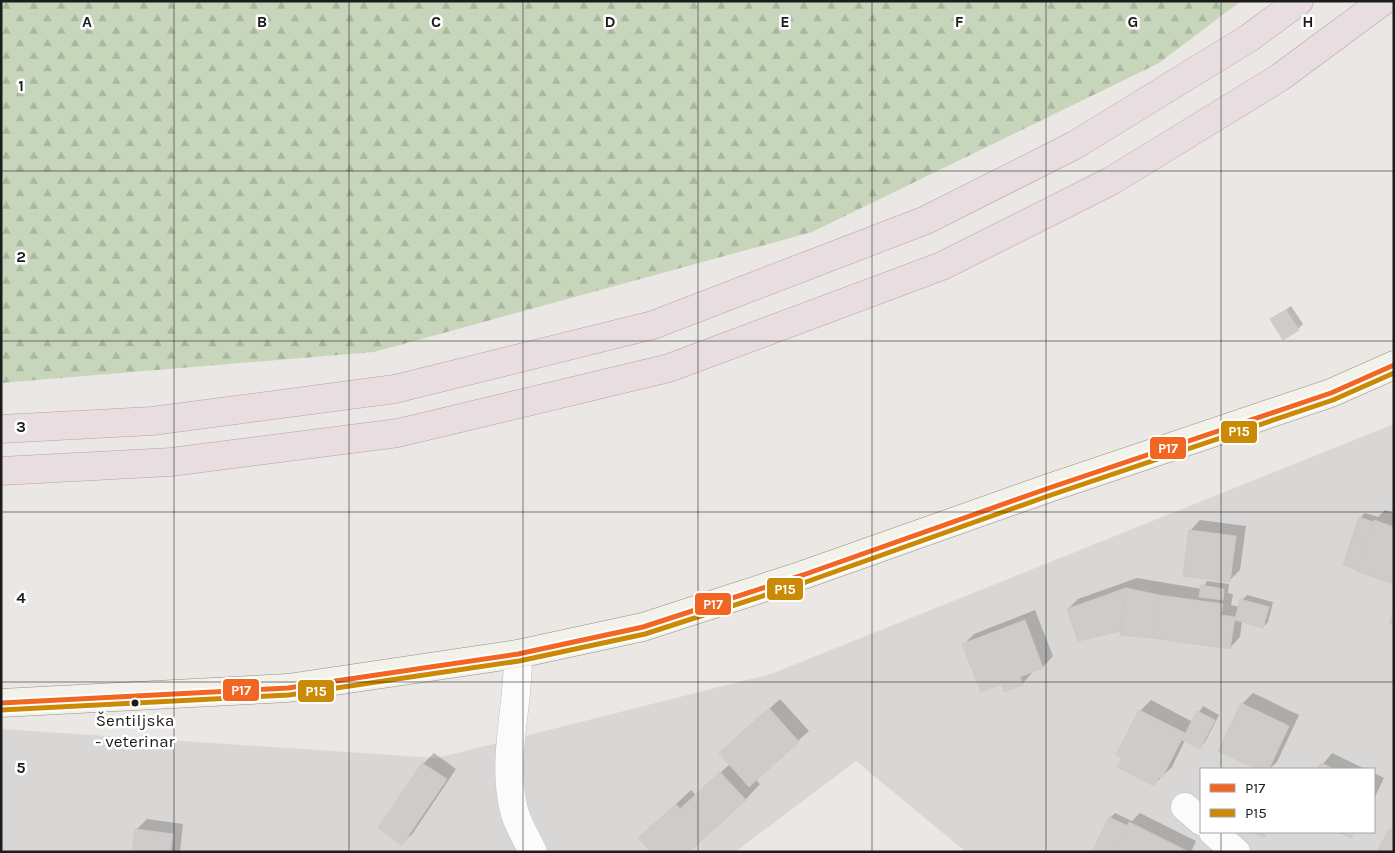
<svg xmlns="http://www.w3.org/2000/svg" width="1395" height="853" font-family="Karla,sans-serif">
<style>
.residential{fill:#d9d7d6;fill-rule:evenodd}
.forest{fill:url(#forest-firs)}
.shadow{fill:#0003}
.building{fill:#ceccca;stroke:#cdc9c6}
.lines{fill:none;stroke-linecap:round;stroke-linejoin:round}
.street-casing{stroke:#c1c0bf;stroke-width:29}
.secondary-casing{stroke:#92917e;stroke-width:29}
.highway-casing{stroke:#bd9ea9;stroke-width:29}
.street{stroke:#fcfbfb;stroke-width:28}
.secondary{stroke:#f2f1ea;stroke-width:28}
.highway{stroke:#e8dee1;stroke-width:28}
.bus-1-casing{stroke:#fff;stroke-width:9}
.bus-2-casing{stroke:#fff;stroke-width:9}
.bus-1{stroke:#f26522;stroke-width:5}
.bus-2{stroke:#cb8a06;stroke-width:5}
.grid{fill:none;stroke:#1c1c1c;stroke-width:1;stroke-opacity:0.55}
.bus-dot{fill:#1c1c1c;stroke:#fff;stroke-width:2}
.labels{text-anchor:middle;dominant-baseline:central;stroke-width:5;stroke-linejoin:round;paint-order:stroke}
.bus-label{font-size:17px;fill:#1c1c1c;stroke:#fff}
.grid-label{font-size:16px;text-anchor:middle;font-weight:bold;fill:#1c1c1c;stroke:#fff;stroke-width:5;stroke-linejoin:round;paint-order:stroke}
.line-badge{stroke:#fff;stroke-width:2}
.badge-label{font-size:14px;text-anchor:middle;font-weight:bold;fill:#fff}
</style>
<defs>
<pattern id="forest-firs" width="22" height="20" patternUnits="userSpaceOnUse" patternTransform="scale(1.25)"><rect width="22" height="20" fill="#c7d6bb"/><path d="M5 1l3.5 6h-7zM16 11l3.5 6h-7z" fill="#aab7a0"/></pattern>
</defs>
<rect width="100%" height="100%" fill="#eae7e4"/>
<path class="residential" d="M1394 424V852H966L856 761 735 852H1V729L437 758 771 674ZM1201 769H1374V832H1201Z"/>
<path class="forest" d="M1 1H1241L1159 63 812 232 374 352 1 383Z"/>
<g class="shadow">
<path d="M1291 306 1303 324 1298 329 1272 320Z"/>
<path d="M1385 510 1394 513V582L1358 571 1360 518 1365 513 1378 517Z"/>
<path d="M1200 520 1246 526 1240 570 1230 580 1190 531Z"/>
<path d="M1137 578 1202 589 1207 581 1229 584 1228 593 1233 594 1231 605 1240 607 1242 600 1247 595 1273 602 1268 622 1263 627 1242 621 1240 637 1230 648 1122 629 1079 639 1068 609 1078 599Z"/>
<path d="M1035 610 1053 656 1043 667 1031 671 1032 673 1022 684 1002 683 964 644 974 634Z"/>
<path d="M1253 693 1299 715 1277 762 1269 769H1260L1220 750 1242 704Z"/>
<path d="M780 699 809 731 755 779 760 784 745 800 640 838 691 790 696 795 730 764 731 743Z"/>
<path d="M1151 700 1193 722 1203 706 1219 715 1205 742 1200 747 1185 740 1172 767 1153 785 1118 755 1140 711Z"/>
<path d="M434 753 456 769 413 833 402 843 380 828 423 764Z"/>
<path d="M1332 753 1365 769H1319Z"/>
<path d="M1374 773 1384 778 1374 799Z"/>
<path d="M1115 813 1132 821 1140 813 1196 841 1191 852H1094L1110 818Z"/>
<path d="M147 819 183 824 180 852H134L136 830Z"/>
</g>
<g class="building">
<path d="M1286 310 1299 330 1283 340 1270 319Z"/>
<path d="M1359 517 1373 522 1357 570 1343 565Z"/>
<path d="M1374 520 1394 527V584L1356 571Z"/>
<path d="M1189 530 1236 536 1230 582 1183 576Z"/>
<path d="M1201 585 1224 589 1223 600 1199 597Z"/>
<path d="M1126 588 1120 631 1078 641 1067 609Z"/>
<path d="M1126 588 1159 595 1153 638 1120 635Z"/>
<path d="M1159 595 1223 604 1221 615 1235 617 1230 649 1153 638Z"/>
<path d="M1240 599 1269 607 1263 628 1235 620Z"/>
<path d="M1394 609V625L1389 623Z"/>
<path d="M1025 620 1043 668 1020 677 1023 685 1004 692 1002 684 981 692 962 644Z"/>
<path d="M1241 703 1289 726 1269 769H1257L1218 751Z"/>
<path d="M769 708 799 742 749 787 719 753Z"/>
<path d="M1139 710 1185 733 1162 778 1159 777 1154 786 1117 767 1122 758 1116 755Z"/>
<path d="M1197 711 1215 720 1200 749 1182 740Z"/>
<path d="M422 763 447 779 402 845 378 828Z"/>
<path d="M1321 763 1334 769H1317Z"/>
<path d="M720 772 746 800 689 852H651L638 838 676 804 680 809Z"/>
<path d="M1109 817 1128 826 1115 852H1092Z"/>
<path d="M1129 822 1187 851V852H1115Z"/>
<path d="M135 829 173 834 170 852H132Z"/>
<path d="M1389 829 1394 831V852H1377Z"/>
<path d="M1252 832H1267L1264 838Z"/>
<path d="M1338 832H1354L1351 838Z"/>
</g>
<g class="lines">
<g class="street-casing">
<g id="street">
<path d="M518 654C519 705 501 760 514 810 517 824 527 839 533 852"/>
<path d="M1185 807 1201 821"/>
<path d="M1213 832 1236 852"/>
</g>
</g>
<g class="secondary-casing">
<path id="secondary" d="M1 703 288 688 518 654 643 627 803 575 1049 488 1331 393 1394 365"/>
</g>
<g class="highway-casing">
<g id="highway">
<path d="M1 429 152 421 395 389 653 325 926 220 1075 145 1249 38 1299 1"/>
<path d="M1 471 171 462 398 433 669 368 942 266 1111 181 1279 78 1383 1"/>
</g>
</g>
<use href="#street" class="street"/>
<use href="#secondary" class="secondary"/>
<use href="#highway" class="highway"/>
<g class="bus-1-casing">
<path id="bus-1" d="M1 703 288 688 518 654 643 627 803 575 1049 488 1331 393 1394 365"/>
</g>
<g class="bus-2-casing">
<path id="bus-2" d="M1 710 289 695 519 661 645 634 806 582 1051 495 1333 400 1394 373"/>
</g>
<use href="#bus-1" class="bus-1"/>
<use href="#bus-2" class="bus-2"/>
</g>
<path class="grid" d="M174 1V852M349 1V852M523 1V852M698 1V852M872 1V852M1046 1V852M1221 1V769M1 171H1394M1 341H1394M1 512H1394M1 682H1394M1221 832V852"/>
<circle class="bus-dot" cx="135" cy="703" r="4.5"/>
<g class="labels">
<g class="bus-label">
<text x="135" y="720">Šentiljska<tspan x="135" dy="21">- veterinar</tspan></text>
</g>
</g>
<g class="grid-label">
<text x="87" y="27">A</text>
<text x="262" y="27">B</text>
<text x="436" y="27">C</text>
<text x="610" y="27">D</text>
<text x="785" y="27">E</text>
<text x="959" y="27">F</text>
<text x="1133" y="27">G</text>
<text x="1308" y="27">H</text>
<text x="21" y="91">1</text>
<text x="21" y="262">2</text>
<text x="21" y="432">3</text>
<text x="21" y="603">4</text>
<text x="21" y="773">5</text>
</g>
<g class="line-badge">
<rect x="1220" y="420" width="38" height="24" rx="5" fill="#cb8a06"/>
<rect x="1149" y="436" width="38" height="24" rx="5" fill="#f26522"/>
<rect x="766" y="577" width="38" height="24" rx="5" fill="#cb8a06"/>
<rect x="694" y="592" width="38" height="24" rx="5" fill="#f26522"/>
<rect x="222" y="678" width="38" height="24" rx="5" fill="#f26522"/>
<rect x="297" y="679" width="38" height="24" rx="5" fill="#cb8a06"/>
</g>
<g class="badge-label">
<text x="1239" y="436">P15</text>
<text x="1168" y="453">P17</text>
<text x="785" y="594">P15</text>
<text x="713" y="609">P17</text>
<text x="241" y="695">P17</text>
<text x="316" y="696">P15</text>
</g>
<rect width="1395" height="853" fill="none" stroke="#1c1c1c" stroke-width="5"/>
<rect x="1200" y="768" width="175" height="65" fill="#ffffff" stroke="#a4a4a4"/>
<rect x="1210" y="784" width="25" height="8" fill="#f26522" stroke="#a4a4a4"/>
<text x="1245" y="793" font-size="15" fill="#1c1c1c">P17</text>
<rect x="1210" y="809" width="25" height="8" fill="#cb8a06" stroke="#a4a4a4"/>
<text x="1245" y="818" font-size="15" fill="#1c1c1c">P15</text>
</svg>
